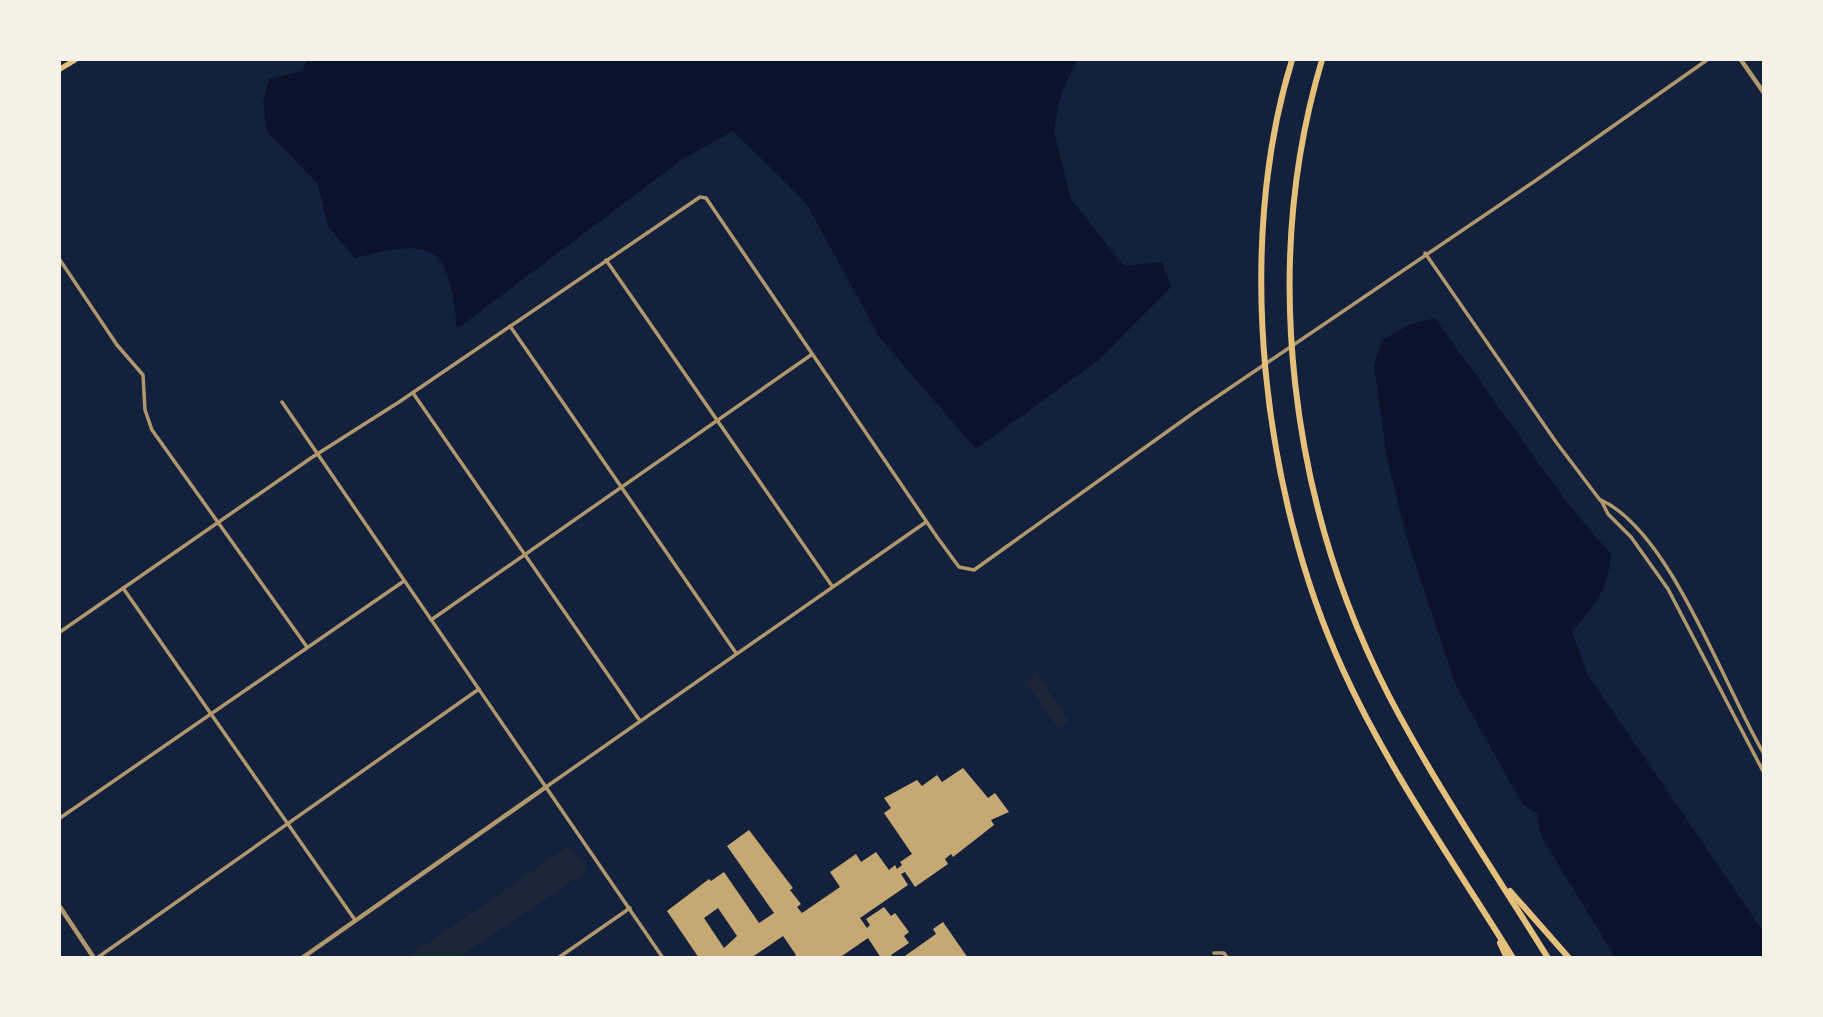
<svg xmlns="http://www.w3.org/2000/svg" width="1823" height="1017" font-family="'Alegreya Sans',sans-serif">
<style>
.green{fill:#1d2539}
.water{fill:#0b132b}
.building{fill:#c6a872;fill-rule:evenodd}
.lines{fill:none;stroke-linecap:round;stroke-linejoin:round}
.minor{stroke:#b1986c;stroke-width:3.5}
.tertiary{stroke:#b1986c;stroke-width:4.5}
.primary{stroke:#e5c07b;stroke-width:5}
.motorway{stroke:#e5c07b;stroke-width:6}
</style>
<rect width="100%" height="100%" fill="#14213d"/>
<g class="green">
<path d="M1037 675 1069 721 1058 728 1026 683Z"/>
<path d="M569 846 588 870 459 957H408Z"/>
</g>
<g class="water">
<path d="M307 60H1077L1061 94 1054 131 1071 199 1124 266 1162 262 1171 287 1099 360 976 449 880 338 806 203 733 131 683 159 457 329C449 246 437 237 355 258L328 227 318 184 267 132 263 102 269 79 302 71Z"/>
<path d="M1435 318 1568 504 1611 554C1609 589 1594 606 1572 632L1588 675 1763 931V957H1615L1541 836 1537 813 1523 805 1456 686 1405 532 1387 459 1374 365 1382 340 1411 324Z"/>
</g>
<g class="building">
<path d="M963 768 988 798 995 793 1009 812 991 820 994 825 953 857 951 854 945 859 948 864 915 887 905 872 901 874 908 885 860 918 867 928 870 925 866 919 884 907 891 916 895 913 909 932 904 936 909 943 891 955 893 958H881L868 938 839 958H792L796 955 783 936 751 958H699L667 911 709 879 711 881 724 872 759 923 774 913 727 846 749 830 793 888 790 890 801 904 797 907 802 913 840 887 830 872 856 854 861 862 876 852 889 870 895 865 897 869 902 865 900 862 912 854 884 813 891 808 884 798 917 780 922 786 937 775 942 782ZM718 908 737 936 724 948 704 918Z"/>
<path d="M943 922 968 958H902L936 934 933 929Z"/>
</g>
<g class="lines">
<g class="minor">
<path d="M1425 253 1556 442 1600 500"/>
<path d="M60 260 117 345 143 375 145 410 152 430 307 647"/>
<path d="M606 260 832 586"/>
<path d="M510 326 736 653"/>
<path d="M413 393 640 721"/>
<path d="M282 402 663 958"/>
<path d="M123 588 355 920"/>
<path d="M431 620 811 355"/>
<path d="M60 632 311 458 399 402 700 197 706 198 937 537 959 567 974 570 1196 411 1535 181 1707 60"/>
<path d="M1764 754C1724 687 1671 532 1601 500L1608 514 1631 537 1668 589 1764 773"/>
<path d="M546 787 926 522"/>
<path d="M60 818 404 581"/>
<path d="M1214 953H1224L1227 958"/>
<path d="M97 958 479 689"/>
<path d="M558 958 630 908"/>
</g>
<g class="tertiary">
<path d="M1741 60 1764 93"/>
<path d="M60 907 94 958"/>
<path d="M302 958 546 787"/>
</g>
<path class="primary" d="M60 69 75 60"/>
<g class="motorway">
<path d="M1292 60C1234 247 1262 493 1343 670 1389 771 1455 864 1513 958"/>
<path d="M1322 60C1260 267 1290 504 1389 696 1436 786 1494 871 1548 958"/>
<path d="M1510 891 1569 958"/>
<path d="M1500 943 1507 958"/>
</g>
</g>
<rect width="1823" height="1017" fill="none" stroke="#f6f1e7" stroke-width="122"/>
</svg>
